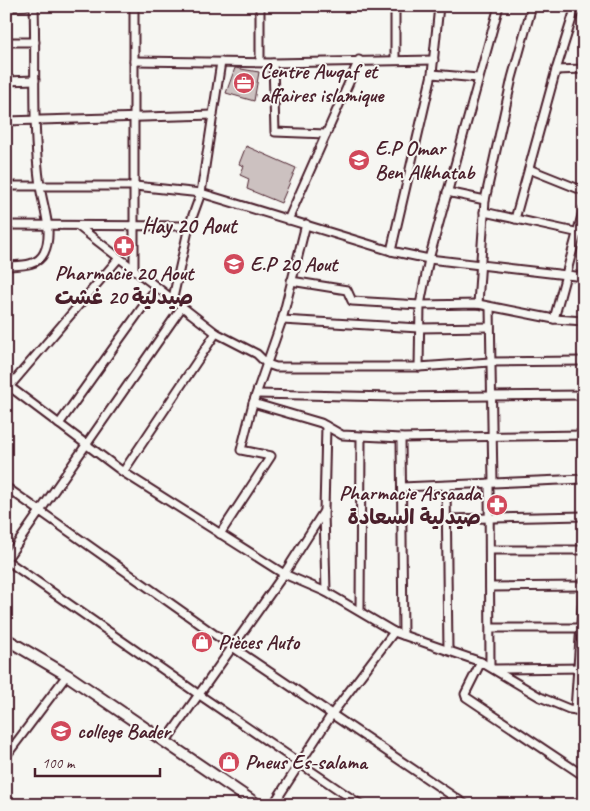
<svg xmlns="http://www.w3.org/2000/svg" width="590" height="811" font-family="Caveat,'Playpen Sans Arabic',sans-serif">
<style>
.building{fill:#ccc1c0;stroke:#4a1f2b}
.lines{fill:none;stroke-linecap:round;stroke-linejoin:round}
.street-casing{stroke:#4a1f2b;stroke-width:11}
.primary-casing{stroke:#4a1f2b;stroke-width:14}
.street{stroke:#f6f6f2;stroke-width:7}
.primary{stroke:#f6f6f2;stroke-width:10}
.labels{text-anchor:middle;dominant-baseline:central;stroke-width:4;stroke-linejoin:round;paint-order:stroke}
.poi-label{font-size:21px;font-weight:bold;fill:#4a1f2b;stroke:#f6f6f2;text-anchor:start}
.neighbourhood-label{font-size:22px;font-weight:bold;fill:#4a1f2b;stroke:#f6f6f2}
</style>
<rect width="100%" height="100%" fill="#f6f6f2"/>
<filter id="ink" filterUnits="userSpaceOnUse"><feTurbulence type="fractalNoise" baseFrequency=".02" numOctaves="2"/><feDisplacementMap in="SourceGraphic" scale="10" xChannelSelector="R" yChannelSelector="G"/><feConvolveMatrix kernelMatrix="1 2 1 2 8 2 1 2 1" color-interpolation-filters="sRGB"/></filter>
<g filter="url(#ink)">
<g class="building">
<path d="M235 68 259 72 254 101 226 93Z"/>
<path d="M246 146 296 168 281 203 247 189 249 179 240 175 244 166 239 164Z"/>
</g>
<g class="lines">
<g class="street-casing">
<g id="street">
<path d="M134 6V269"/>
<path d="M260 6V62"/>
<path d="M6 7 25 6"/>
<path d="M6 42H35"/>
<path d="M395 59V6"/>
<path d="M134 61 273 63 434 60"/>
<path d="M273 63 275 132 326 134"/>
<path d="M556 70 584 69"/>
<path d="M432 74 478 78"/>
<path d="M6 81 35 80"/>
<path d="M6 121 213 115"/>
<path d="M529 169 584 191"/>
<path d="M6 186H135L201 193 221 62"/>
<path d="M447 192 485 200"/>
<path d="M484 212 584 234"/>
<path d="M515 219 556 70 576 6"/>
<path d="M288 220 359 60"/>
<path d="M6 225 189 226"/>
<path d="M78 226 216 333 257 354 267 364 276 367H419L490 362 584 361"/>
<path d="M391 251 432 74 439 6"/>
<path d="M6 266C20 265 37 267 44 253 54 232 43 208 40 186 32 127 36 66 34 6"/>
<path d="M291 281 347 290 352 301 420 305 478 304 554 319 584 321"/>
<path d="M173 298 189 226 201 193 391 251 429 259 584 277"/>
<path d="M478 304 485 200 512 78 532 6"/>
<path d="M490 307 493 483"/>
<path d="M554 319 584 208"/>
<path d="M282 320 419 328 490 327"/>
<path d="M419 367 420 305 429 259 499 6"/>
<path d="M6 384 123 472 284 574 326 592 394 632 481 662 540 697 569 709 584 711"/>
<path d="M9 387 119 258"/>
<path d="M257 394 392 397 584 395"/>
<path d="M253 403 321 423 342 435 401 438 584 435"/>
<path d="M59 424 157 287"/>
<path d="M401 438 403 635"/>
<path d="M123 472 216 333"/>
<path d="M489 483 490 666"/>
<path d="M446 486 448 650"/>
<path d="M6 487 231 646 466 805"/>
<path d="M402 487 584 479"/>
<path d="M446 519 584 516"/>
<path d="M220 534 271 456 241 450 253 403 282 320 306 224"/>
<path d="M490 550H584"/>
<path d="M6 560 198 694 361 805"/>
<path d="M6 560 182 307"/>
<path d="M490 587 584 586"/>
<path d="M326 592 324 511 326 426"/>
<path d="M360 611 361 437"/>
<path d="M491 628H583"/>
<path d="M481 662 465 694 466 697 584 776"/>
<path d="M495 669 584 668"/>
<path d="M575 710 584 581"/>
<path d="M166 741 284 574 324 511"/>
<path d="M6 756 67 675"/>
<path d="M273 805 332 714 394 632"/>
</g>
</g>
<g class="primary-casing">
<path id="primary" d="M6 639 67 675 258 805"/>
</g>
<use href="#street" class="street"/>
<use href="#primary" class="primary"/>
</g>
</g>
<defs>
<g id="office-disc" transform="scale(1.125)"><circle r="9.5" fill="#d1495b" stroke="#f6f6f2"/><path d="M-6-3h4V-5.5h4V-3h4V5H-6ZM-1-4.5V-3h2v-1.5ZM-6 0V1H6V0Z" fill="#fff"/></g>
<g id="school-disc" transform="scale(1.125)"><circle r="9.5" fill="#d1495b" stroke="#f6f6f2"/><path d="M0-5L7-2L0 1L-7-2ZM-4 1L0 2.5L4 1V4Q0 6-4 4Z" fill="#fff"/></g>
<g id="pharmacy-disc" transform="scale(1.125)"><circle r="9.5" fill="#d1495b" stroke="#f6f6f2"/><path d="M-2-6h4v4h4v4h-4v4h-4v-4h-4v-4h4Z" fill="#fff"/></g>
<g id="shop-disc" transform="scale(1.125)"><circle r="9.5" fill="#d1495b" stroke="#f6f6f2"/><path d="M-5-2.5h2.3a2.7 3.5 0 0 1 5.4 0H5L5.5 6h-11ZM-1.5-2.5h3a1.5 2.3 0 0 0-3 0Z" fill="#fff"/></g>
</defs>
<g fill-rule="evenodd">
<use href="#office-disc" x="244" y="83"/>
<use href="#school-disc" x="359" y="160"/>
<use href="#pharmacy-disc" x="124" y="246"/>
<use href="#school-disc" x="234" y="264"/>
<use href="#pharmacy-disc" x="497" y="505"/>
<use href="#shop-disc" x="202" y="642"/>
<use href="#school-disc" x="61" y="731"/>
<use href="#shop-disc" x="229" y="762"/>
</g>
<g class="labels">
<g class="poi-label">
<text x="260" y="71">Centre Awqaf et<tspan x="260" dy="24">affaires islamique</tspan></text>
<text x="375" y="148">E.P Omar<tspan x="375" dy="24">Ben Alkhatab</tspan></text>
<text x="250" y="264">E.P 20 Aout</text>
<text x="124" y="273" text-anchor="middle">Pharmacie 20 Aout<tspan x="124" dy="24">صيدلية 20 غشت</tspan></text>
<text x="481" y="493" text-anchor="end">Pharmacie Assaada<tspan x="481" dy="24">صيدلية السعادة</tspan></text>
<text x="218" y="642">Pièces Auto</text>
<text x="77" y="731">college Bader</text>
<text x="245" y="762">Pneus Es-salama</text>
</g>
<g class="neighbourhood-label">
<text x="189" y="226">Hay 20 Aout</text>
</g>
</g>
<rect width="590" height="811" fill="none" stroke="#f6f6f2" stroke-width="25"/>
<rect x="12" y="12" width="565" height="786" fill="none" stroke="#4a1f2b" stroke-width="2" filter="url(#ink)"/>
<path d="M35 768v8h125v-8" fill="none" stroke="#4a1f2b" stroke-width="2.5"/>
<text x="42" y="768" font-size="15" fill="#4a1f2b" stroke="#f6f6f2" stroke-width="4" paint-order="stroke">100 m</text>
</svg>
